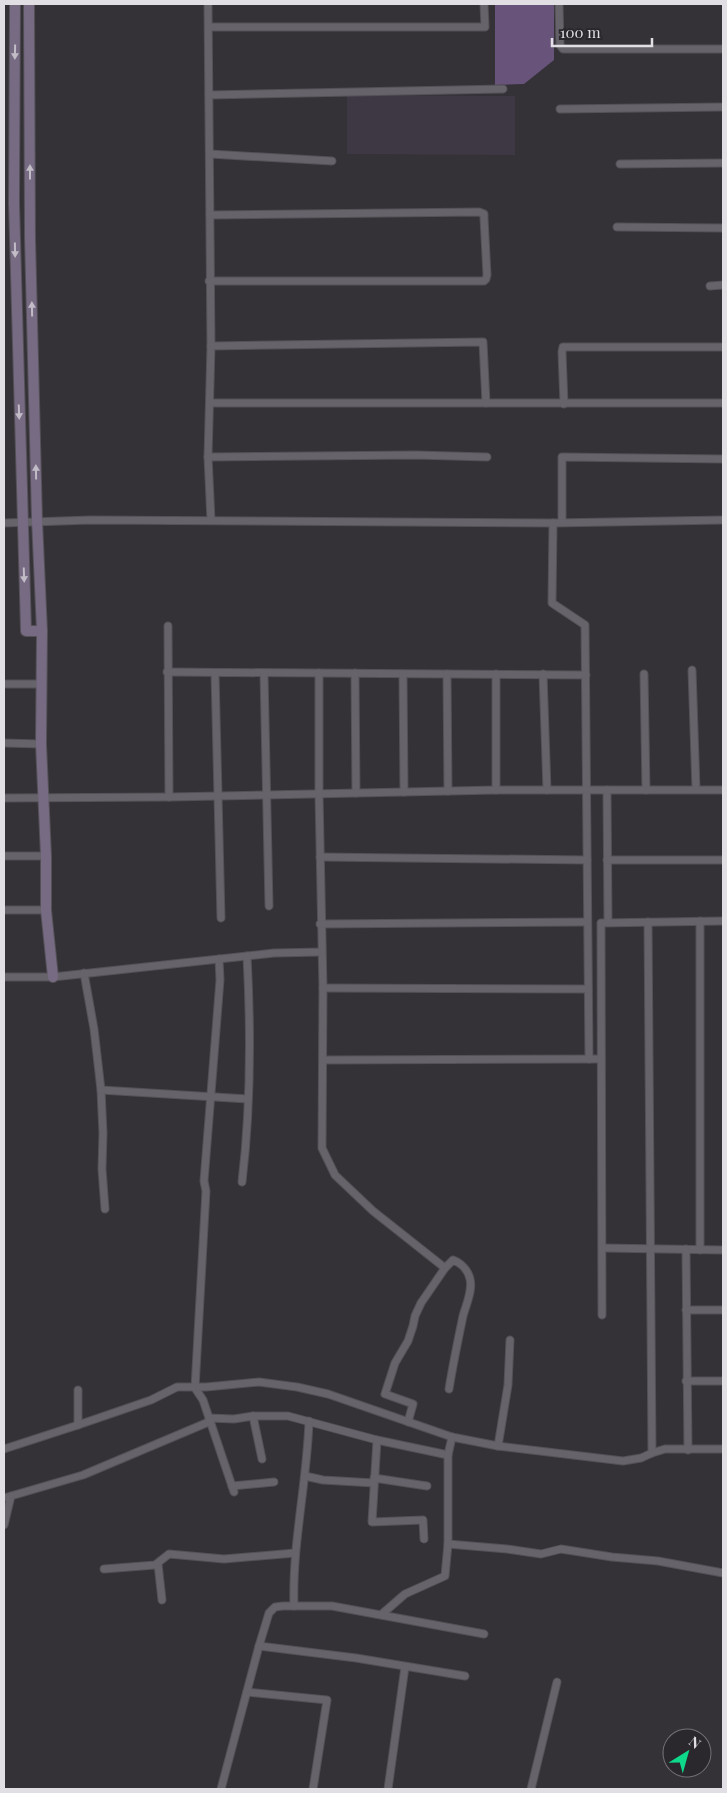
<svg xmlns="http://www.w3.org/2000/svg" width="727" height="1793" font-family="'Playfair Display',serif">
<style>
.built{fill:#3e3844}
.green{fill:#68537a}
.lines{fill:none;stroke-linecap:round;stroke-linejoin:round}
.street-casing{stroke:#535056;stroke-width:9}
.secondary-casing{stroke:#535056;stroke-width:12}
.street{stroke:#66636a;stroke-width:7}
.secondary{stroke:#776a83;stroke-width:10}
.oneway{fill:#c1bcc6}
</style>
<rect width="100%" height="100%" fill="#343137"/>
<path class="built" d="M347 95 515 96V155L347 154Z"/>
<path class="green" d="M495 4H554V60L524 84 495 85Z"/>
<g class="lines">
<g class="street-casing">
<g id="street">
<path d="M208 4 211 346 208 457 211 520"/>
<path d="M559 4 560 45 563 49H723"/>
<path d="M209 27H485L484 4"/>
<path d="M209 95 503 89"/>
<path d="M560 109 723 107"/>
<path d="M210 154 332 161"/>
<path d="M620 164 723 163"/>
<path d="M617 227 723 228"/>
<path d="M209 281H484L486 279 487 275 484 218V214L479 212 210 215"/>
<path d="M710 286 723 285"/>
<path d="M211 346 483 342 486 403"/>
<path d="M210 403H723"/>
<path d="M564 404 562 352 563 347H723"/>
<path d="M208 457 416 455 487 457"/>
<path d="M562 522V457L723 459"/>
<path d="M4 523 90 520 553 523 723 520"/>
<path d="M553 523 552 603 585 625 589 1059"/>
<path d="M168 626 169 797"/>
<path d="M692 670 696 789"/>
<path d="M167 672 586 675"/>
<path d="M215 673 221 918"/>
<path d="M264 673 269 906"/>
<path d="M319 673V794L323 988 322 1148 335 1175 373 1211 445 1268"/>
<path d="M355 673 356 793"/>
<path d="M403 674 404 792"/>
<path d="M447 674 448 791"/>
<path d="M496 674V790"/>
<path d="M543 674 547 790"/>
<path d="M644 674 646 790"/>
<path d="M4 684H41"/>
<path d="M4 743 41 744"/>
<path d="M607 790 608 922"/>
<path d="M4 798 169 797 496 790H723"/>
<path d="M4 856H46"/>
<path d="M320 857 587 860"/>
<path d="M607 860H723"/>
<path d="M4 910H46"/>
<path d="M700 921V1250"/>
<path d="M648 922 652 1453"/>
<path d="M320 924 587 922"/>
<path d="M219 959 220 980 204 1181 206 1191 195 1388 203 1400 234 1492"/>
<path d="M84 973 94 1029 101 1090 103 1133 102 1169 105 1209"/>
<path d="M4 977H53L274 953 321 952"/>
<path d="M323 988 588 989"/>
<path d="M323 1060 601 1059"/>
<path d="M101 1090 248 1099"/>
<path d="M242 1182C251 1107 251 1031 247 956"/>
<path d="M603 1248 723 1250"/>
<path d="M686 1249 688 1450"/>
<path d="M686 1310H723"/>
<path d="M602 1315 601 923 723 921"/>
<path d="M686 1381H723"/>
<path d="M78 1390V1425"/>
<path d="M253 1416 262 1459"/>
<path d="M209 1418 234 1419 253 1416H288L377 1440 448 1455"/>
<path d="M408 1422 413 1404 385 1394 395 1363 408 1341 413 1326 415 1316 421 1303 445 1268 453 1260C461 1263 468 1270 470 1279 473 1290 466 1305 463 1316 458 1340 453 1364 449 1389"/>
<path d="M377 1440 372 1522 423 1520 424 1539"/>
<path d="M498 1446 508 1385 510 1340"/>
<path d="M4 1449 78 1425 151 1400 177 1387H206L259 1382 297 1387 328 1394 452 1437 498 1446 623 1461 641 1458 652 1453 665 1449H723"/>
<path d="M305 1476 323 1480 374 1483"/>
<path d="M374 1478 427 1486"/>
<path d="M232 1486 274 1482"/>
<path d="M4 1498 83 1475 211 1421"/>
<path d="M4 1525 11 1496"/>
<path d="M448 1544 507 1549 541 1554 561 1549 612 1557 658 1561 723 1573"/>
<path d="M158 1564 162 1600"/>
<path d="M104 1569 155 1565 169 1554 224 1559 295 1553"/>
<path d="M294 1606C292 1544 307 1483 309 1421"/>
<path d="M382 1614 405 1594 445 1576 448 1544V1455L452 1437"/>
<path d="M259 1646 356 1658 465 1676"/>
<path d="M247 1692 327 1700 313 1789"/>
<path d="M221 1789 259 1646 269 1613 275 1607 283 1606H332L484 1634"/>
<path d="M388 1789 405 1667"/>
<path d="M531 1789 557 1682"/>
</g>
</g>
<g class="secondary-casing">
<g id="secondary">
<path d="M15 4 14 203 26 631H42"/>
<path d="M29 4 30 238 37 520 42 631 41 744 46 856V910L53 977"/>
</g>
</g>
<use href="#street" class="street"/>
<use href="#secondary" class="secondary"/>
</g>
<defs><path id="oneway-solid" d="M-6-.8H1V-3.2L6.5 0L1 3.2V.8H-6Z" transform="scale(1.25)"/></defs>
<g class="oneway">
<use href="#oneway-solid" transform="translate(15 52) rotate(91)"/>
<use href="#oneway-solid" transform="translate(30 172) rotate(-90)"/>
<use href="#oneway-solid" transform="translate(15 250) rotate(89)"/>
<use href="#oneway-solid" transform="translate(32 309) rotate(-91)"/>
<use href="#oneway-solid" transform="translate(19 412) rotate(88)"/>
<use href="#oneway-solid" transform="translate(36 472) rotate(-91)"/>
<use href="#oneway-solid" transform="translate(24 575) rotate(88)"/>
</g>
<rect width="727" height="1793" fill="none" stroke="#e1dfe3" stroke-width="10"/>
<g transform="translate(687 1753) rotate(37)"><circle r="24" fill="#2a272d" stroke="#737176"/>
<path d="M0-4L9 19L0 12L-9 19Z" fill="#0ed98a"/>
<text y="-8" font-size="14" font-weight="bold" text-anchor="middle" fill="#e1dfe3">N</text>
</g>
<path d="M552 38v8h100v-8" fill="none" stroke="#e1dfe3" stroke-width="2.5"/>
<text x="560" y="38" font-size="15" fill="#e1dfe3" stroke="#2a272d" stroke-width="4" paint-order="stroke">100 m</text>
</svg>
